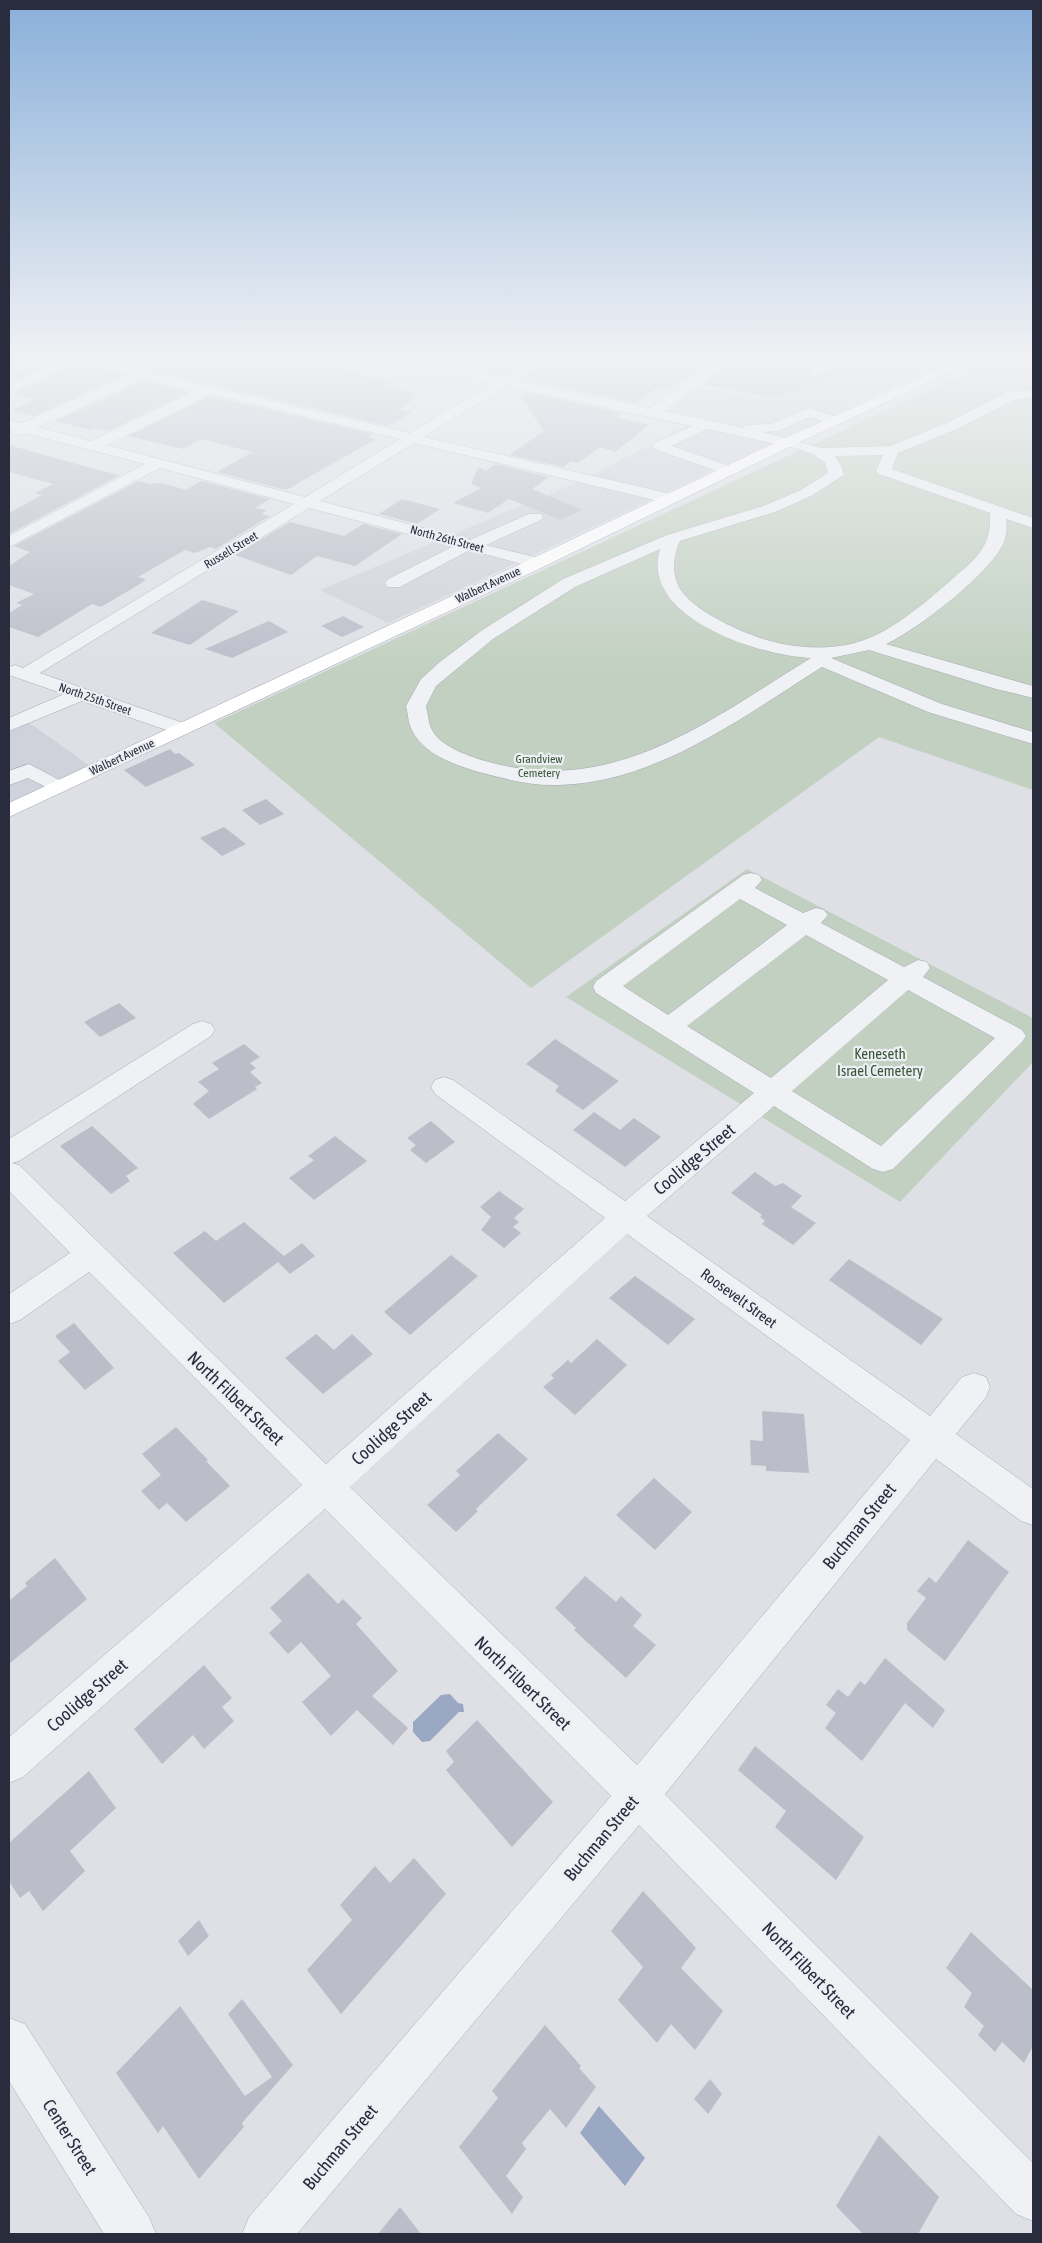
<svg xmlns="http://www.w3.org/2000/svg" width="1042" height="2243" font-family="'Asap Condensed',sans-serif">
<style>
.built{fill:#d0d2db}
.green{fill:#c1d0c0}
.water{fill:#9ba8c4}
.building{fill:#bbbec9}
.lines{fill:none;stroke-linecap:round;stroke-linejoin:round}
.minor-casing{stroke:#a7aab3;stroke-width:1}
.major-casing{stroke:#9ea3b1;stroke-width:1}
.minor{fill:#f0f1f5;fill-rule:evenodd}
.major{fill:#fff;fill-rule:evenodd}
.labels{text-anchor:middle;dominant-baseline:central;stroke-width:4.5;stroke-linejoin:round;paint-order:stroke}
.far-street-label{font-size:12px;fill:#282c3c;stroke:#edeff4}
.far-park-label{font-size:12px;fill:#385637;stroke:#edeff4}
.park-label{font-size:15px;fill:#385637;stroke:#edeff4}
.street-label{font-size:15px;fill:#282c3c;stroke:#edeff4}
.near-street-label{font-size:18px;fill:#282c3c;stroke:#edeff4}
</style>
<rect width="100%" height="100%" fill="#dee0e6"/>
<g class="built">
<path d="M826 361H948L388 623 320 590 583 480 686 426 656 419 699 388 761 399 803 381 796 379 810 366 818 368Z"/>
<path d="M18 715 90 766 9 803V719Z"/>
</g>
<g class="green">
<path d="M992 361H1033V790L879 737 531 988 214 723Z"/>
<path d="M747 869 1033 1018V1062L900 1202 566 997Z"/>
</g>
<g class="water">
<path d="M450 1694 458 1703 463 1704 464 1712H459L430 1741 422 1742 413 1732V1722L441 1695Z"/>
<path d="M599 2106 645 2158 625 2186 580 2133Z"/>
</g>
<g class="building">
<path d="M45 361H58L17 379 11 377 14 376H11Z"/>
<path d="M111 361H273L308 369 319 363 392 382 384 386 418 394 412 398H416L398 409 412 412 388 426 154 371 151 367 140 368Z"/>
<path d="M488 361H525L505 373 487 370Z"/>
<path d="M546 361H712L685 380 680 379 668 388 659 386 636 403 541 383 542 382 523 377Z"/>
<path d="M732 361H807L820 364 806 371 815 378 839 367 846 368 777 398 703 384Z"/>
<path d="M80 364 122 375 34 416 12 410 34 400 14 393Z"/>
<path d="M143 381 189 392 108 431 95 428 90 430 55 421Z"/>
<path d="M526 392 622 413 616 417 649 425 615 452 600 447 578 463 571 461 563 467 509 455 544 431 520 396Z"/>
<path d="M210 396 373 434 368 437 376 439 286 490 217 472 253 452 202 439 183 449 128 436Z"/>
<path d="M9 445 98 470 120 475 9 534V513L42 495 35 493 53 484 9 472Z"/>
<path d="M495 464 549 477 532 489 583 510 560 520 509 499 488 513 453 503 481 488 471 484 478 467 486 471Z"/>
<path d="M139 481 149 484 162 483 186 490 201 481 270 499 255 508 267 510 261 514 270 516 216 549 210 547 195 553 185 550 138 577 146 579 140 584 101 607 92 604 38 637 9 627V613L22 605 16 603 34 594 9 585V566L30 552 14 546Z"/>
<path d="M402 499 440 509 417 524 379 514Z"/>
<path d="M290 522 344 536 363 524 402 534 355 566 317 556 291 575 235 555Z"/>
<path d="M202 600 239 611 190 645 151 633Z"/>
<path d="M343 616 364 627 342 637 321 626Z"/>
<path d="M269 621 288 632 232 658 205 649Z"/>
<path d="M170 749 175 754 179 753 195 765 146 787 124 770Z"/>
<path d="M266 799 284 814 260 825 242 810Z"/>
<path d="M224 827 246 844 222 856 200 838Z"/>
<path d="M119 1003 136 1018 100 1037 84 1022Z"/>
<path d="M555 1039 619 1081 583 1110 555 1091 559 1086 526 1064Z"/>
<path d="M244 1044 260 1057 250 1063 256 1068 250 1072 262 1083 255 1087 257 1089 209 1119 193 1104 209 1091 198 1082 219 1069 212 1063Z"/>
<path d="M594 1112 620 1130 634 1118 661 1137 625 1167 573 1130Z"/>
<path d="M431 1121 455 1142 426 1163 410 1150 416 1145 407 1138Z"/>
<path d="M92 1126 138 1168 126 1176 130 1181 111 1194 60 1146Z"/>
<path d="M335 1136 367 1161 314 1200 289 1178 314 1160 308 1156Z"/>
<path d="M755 1172 775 1186 783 1183 802 1196 791 1207 816 1223 793 1245 762 1224 765 1221 760 1217 762 1215 731 1193Z"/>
<path d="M499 1191 524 1209 514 1218 519 1222 513 1227 521 1233 504 1248 481 1230 491 1217 480 1207Z"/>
<path d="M244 1222 284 1256 302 1243 315 1256 290 1274 278 1262 224 1303 173 1253 205 1231 216 1241Z"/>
<path d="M451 1255 478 1276 410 1335 384 1312Z"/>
<path d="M849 1259 943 1319 921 1345 829 1280Z"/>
<path d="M635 1276 695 1319 668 1345 609 1298Z"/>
<path d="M74 1323 114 1368 85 1390 58 1361 70 1352 55 1336Z"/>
<path d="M316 1334 334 1350 352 1334 373 1354 323 1394 285 1358Z"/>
<path d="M597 1339 627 1365 575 1415 543 1387 554 1378 551 1375 568 1360 571 1363Z"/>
<path d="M762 1411 804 1414 809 1473 766 1471V1466L751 1465 750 1440 763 1441Z"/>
<path d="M176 1427 208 1460 206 1461 230 1486 186 1522 167 1503 159 1510 141 1491 161 1475 142 1454Z"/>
<path d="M498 1433 528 1459 476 1509 478 1511 456 1532 427 1505 460 1475 456 1471Z"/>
<path d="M654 1478 692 1512 655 1550 616 1515Z"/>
<path d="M968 1540 1009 1572 945 1661 907 1630V1623L926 1598 917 1591 929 1577 936 1583Z"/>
<path d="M55 1558 87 1599 9 1664V1601L27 1586 25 1583Z"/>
<path d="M308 1573 338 1604 343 1599 362 1618 356 1624 398 1671 372 1696 408 1728 393 1745 357 1710 331 1736 302 1702 331 1676 301 1642 288 1654 269 1633 282 1621 270 1608Z"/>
<path d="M585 1576 616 1602 621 1596 642 1615 633 1626 656 1645 626 1678 574 1630 576 1628 555 1608Z"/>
<path d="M885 1658 945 1710 933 1728 905 1703 862 1761 825 1728 836 1713 826 1705 838 1689 848 1697 860 1681 865 1685Z"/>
<path d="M204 1665 232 1698 222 1707 234 1721 204 1749 193 1735 162 1764 134 1729Z"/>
<path d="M477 1720 553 1802 512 1847 446 1770 454 1762 446 1751Z"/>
<path d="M755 1746 864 1837 836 1880 775 1827 786 1811 738 1770Z"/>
<path d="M89 1771 116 1808 70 1851 85 1871 43 1911 29 1891 20 1898 9 1881V1843Z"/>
<path d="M414 1858 446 1894 341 2014 307 1970 352 1920 340 1905 375 1866 390 1883Z"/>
<path d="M643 1891 696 1948 681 1968 723 2011 695 2050 671 2024 657 2043 618 2000 643 1967 611 1931Z"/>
<path d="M199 1920 209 1936 188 1956 178 1941Z"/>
<path d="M971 1932 1033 1990V2046L1024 2063 1002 2042 995 2052 978 2035 984 2026 964 2007 972 1993 946 1968Z"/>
<path d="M242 1999 293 2065 242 2123 244 2127 199 2179 163 2126 158 2133 116 2073 180 2006 245 2096 272 2077 228 2014Z"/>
<path d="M545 2025 581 2066 579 2068 596 2087 566 2128 550 2109 522 2143 526 2149 506 2176 523 2197 512 2214 459 2147 498 2098 492 2091Z"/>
<path d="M710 2079 722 2094 708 2114 694 2099Z"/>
<path d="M879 2135 939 2197 918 2234H863L836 2206Z"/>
<path d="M400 2207 421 2234H378Z"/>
</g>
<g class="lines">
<g class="minor-casing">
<g id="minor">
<path d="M63 361H102L140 370 151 369 152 373 410 433 493 383 408 365 402 361H427L502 377 529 361H544L516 380 650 408 715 361H730L664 411 744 428 746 425 771 424 809 408 840 418 842 421 835 425 810 417 778 431 763 432 822 448 890 446 949 422 1008 392 1033 390V398L1016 399 959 428 898 453 892 469 1033 518V528L1006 519C1007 527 1007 534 1004 542 991 573 917 630 886 644L1033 686V698L996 689 869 650 831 658 942 704 1033 732V744L928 712 822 667C742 717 656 783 558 785 531 786 505 779 479 772 455 765 422 754 411 728 408 721 408 713 406 706L421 679 441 661 481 631 563 579 667 535 763 506 801 490 828 473 825 463 813 454 798 449 707 429 672 446 733 467 736 470 733 473H723L654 449 652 446 654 443 692 426 506 386 424 437 667 493 675 498 667 503 414 443 320 501 470 540 529 514H541L543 517 541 520 486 545 543 559 545 563 543 567 537 568 470 550 400 587H388L385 583 388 579 454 546 309 508 40 673 189 725 192 729 189 733 182 735 175 733 82 701 9 731V718L64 694 9 675V667L15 665 23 668 294 504 160 468 9 547V536L145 464 25 433 17 435 12 434 11 429 9 428V420L22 423 128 375 80 362 9 393V384ZM143 379 195 391 91 441 37 427ZM210 394 400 439 305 497 106 445ZM883 455 876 471 879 474 990 513C992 549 974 560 950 581 921 606 888 635 851 644 829 649 804 648 783 644 754 639 696 614 680 589 671 574 673 556 680 541L775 512 811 496 844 475 842 467 835 456ZM660 549C639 618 760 656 811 658 709 720 615 797 489 762 471 757 439 747 431 728 428 721 428 713 426 706L436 686 493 639 575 587Z"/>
<path d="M830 361H847L820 375 815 376 808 372Z"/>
<path d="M29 764 65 783 69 787 65 791 58 793 28 778 9 785V771Z"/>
<path d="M751 873 759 875 762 880 755 888 803 913 816 908 824 910 828 915 821 923 904 967 918 960 927 962 930 968 923 977 1022 1030 1026 1036 1022 1042 893 1169 883 1172 873 1169 774 1106 647 1216 930 1416 962 1377 974 1373 986 1377 990 1387 986 1397 956 1434 1033 1489V1525L1021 1521 936 1459 665 1794 1033 2163V2221L1016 2214 639 1825 297 2234H242L249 2217 611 1796 325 1509 23 1777 9 1783V1737L302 1485 89 1272 20 1320 9 1324V1294L70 1253 9 1191V1139L193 1024 202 1021 211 1024 215 1030 211 1036 19 1161 12 1163 19 1165 326 1464 605 1218 435 1094 431 1087 435 1080 444 1077 453 1080 625 1201 754 1093 596 993 593 987 596 981 743 875ZM740 899 787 925 668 1015 623 986ZM806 935 888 980 771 1078 687 1026ZM908 990 995 1038 881 1146 792 1091ZM627 1234 910 1440 637 1765 350 1487Z"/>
<path d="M9 2018 25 2024 149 2217 156 2234H104L9 2081Z"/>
</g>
</g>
<g class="major-casing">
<path id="major" d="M958 361H975L793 445 543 567 9 817V803L531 559 783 439Z"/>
</g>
<use href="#minor" class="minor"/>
<use href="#major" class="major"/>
</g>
<linearGradient id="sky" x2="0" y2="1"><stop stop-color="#89afda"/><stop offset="0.53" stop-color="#f0f1f4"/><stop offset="1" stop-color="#f0f1f4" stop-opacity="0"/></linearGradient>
<rect width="1042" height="675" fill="url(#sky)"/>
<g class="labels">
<g class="far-street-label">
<text transform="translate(447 539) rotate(15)">North 26th Street</text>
<text transform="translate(231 550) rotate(-31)">Russell Street</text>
<text transform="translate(488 585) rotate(-25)">Walbert Avenue</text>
<text transform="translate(95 699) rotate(19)">North 25th Street</text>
<text transform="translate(122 757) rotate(-25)">Walbert Avenue</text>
</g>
<g class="far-park-label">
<text x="539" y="759">Grandview<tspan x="539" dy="14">Cemetery</tspan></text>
</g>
<g class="park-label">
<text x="880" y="1053">Keneseth<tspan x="880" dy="17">Israel Cemetery</tspan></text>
</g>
<g class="street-label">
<text transform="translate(739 1298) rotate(36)">Roosevelt Street</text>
</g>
<g class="near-street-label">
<text transform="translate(694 1159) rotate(-40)">Coolidge Street</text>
<text transform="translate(236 1398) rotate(44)">North Filbert Street</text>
<text transform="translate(391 1428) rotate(-42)">Coolidge Street</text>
<text transform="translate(859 1526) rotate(-51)">Buchman Street</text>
<text transform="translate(523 1683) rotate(44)">North Filbert Street</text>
<text transform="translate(87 1695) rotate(-41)">Coolidge Street</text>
<text transform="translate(601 1838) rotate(-50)">Buchman Street</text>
<text transform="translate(809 1970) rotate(46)">North Filbert Street</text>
<text transform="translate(70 2137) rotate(58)">Center Street</text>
<text transform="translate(340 2147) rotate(-50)">Buchman Street</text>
</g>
</g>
<rect width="1042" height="2243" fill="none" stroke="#282c3c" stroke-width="20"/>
</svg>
